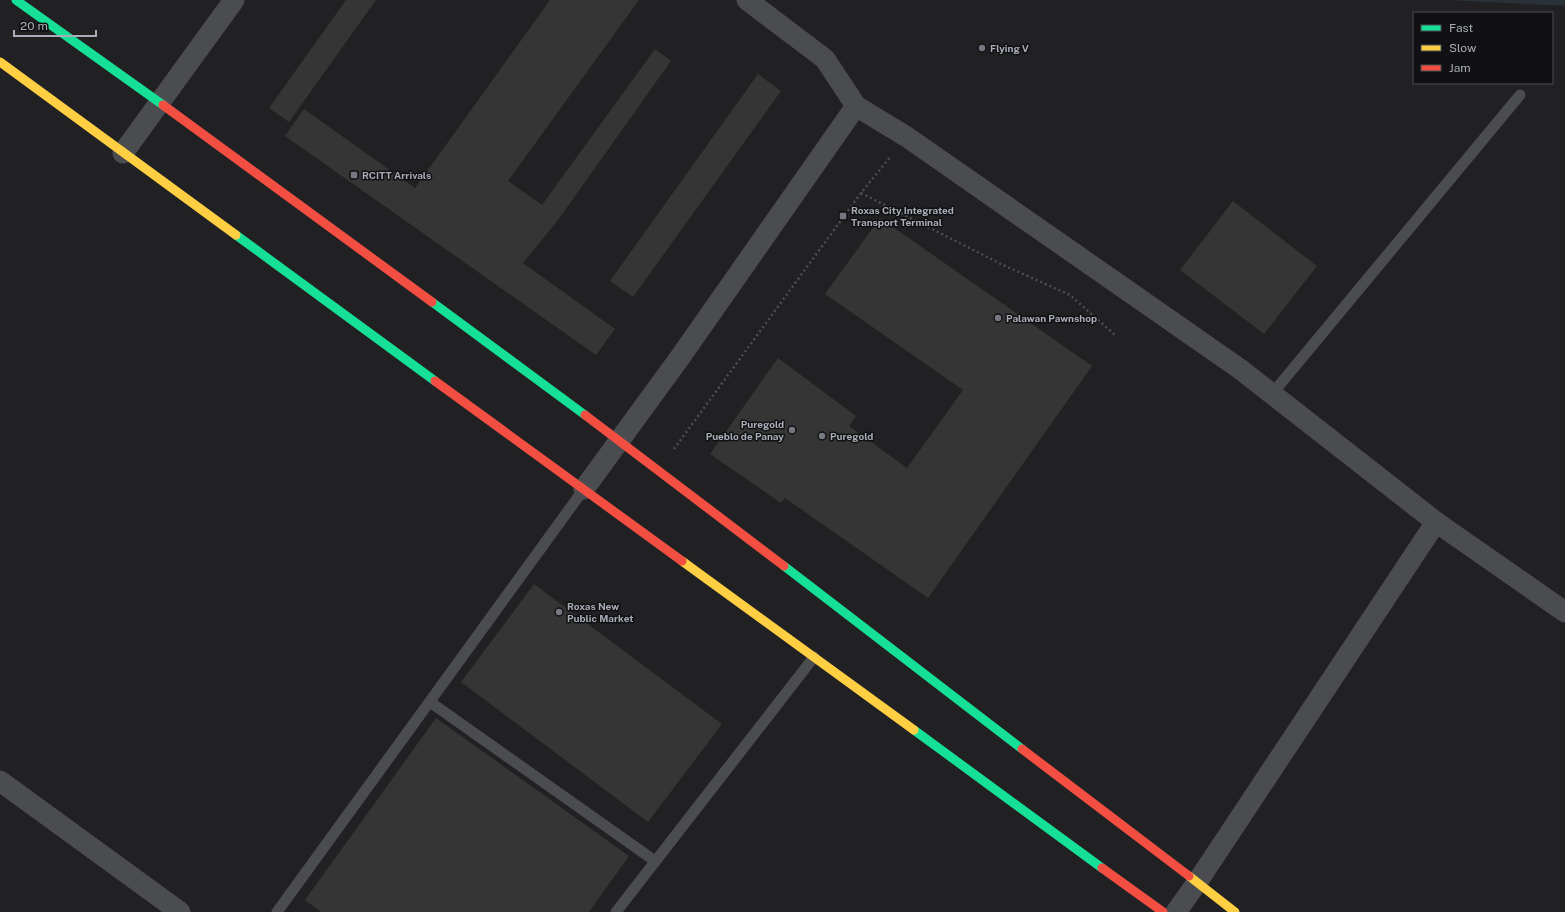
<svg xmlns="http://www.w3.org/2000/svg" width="1565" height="912" font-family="'Public Sans',sans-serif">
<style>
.built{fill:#212123;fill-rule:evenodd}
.water{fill:#2a3239}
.building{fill:#353536}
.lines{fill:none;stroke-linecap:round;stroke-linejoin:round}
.path{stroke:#4d4e52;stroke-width:2.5;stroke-dasharray:2 3;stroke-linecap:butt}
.lane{stroke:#4b4c50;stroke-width:11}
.street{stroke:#4b4c50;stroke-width:21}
.fast{stroke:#16e098;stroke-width:9}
.slow{stroke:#ffcf43;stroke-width:9}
.jam{stroke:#f24e42;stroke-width:9}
.poi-dot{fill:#757880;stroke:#111113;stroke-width:1.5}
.labels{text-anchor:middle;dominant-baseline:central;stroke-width:3;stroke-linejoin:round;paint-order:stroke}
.poi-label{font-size:10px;font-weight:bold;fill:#a8adb8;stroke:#111113;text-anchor:start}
</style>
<rect width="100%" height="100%" fill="#171717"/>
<path class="built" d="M0 0H1445L1565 6V912H0ZM1414 13H1552V83H1414Z"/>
<path class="water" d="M1445 0H1565V6Z"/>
<g class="building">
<path d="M346 0H376L289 122 269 108Z"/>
<path d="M550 0H639L508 181 542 205 655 49 671 61 558 220 523 263 615 329 596 355 285 136 304 109 415 188Z"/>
<path d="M758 74 781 91 633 297 610 281Z"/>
<path d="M1233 201 1317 266 1264 334 1180 270Z"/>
<path d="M880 218 1092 366 928 598 785 498 781 503 710 454 778 358 856 416 849 426 907 468 963 390 825 294Z"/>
<path d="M534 584 722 724 648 822 461 682Z"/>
<path d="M436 718 629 856 589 912H321L305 900Z"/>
</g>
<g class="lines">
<g class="path">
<path d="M861 193 1001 264 1070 295 1115 335"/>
<path d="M674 449 861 193 891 156"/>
</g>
<g class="lane">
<path d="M1272 394 1520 95"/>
<path d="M430 702 655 861"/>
<path d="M277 912 584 489"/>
<path d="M616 912 814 657"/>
</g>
<g class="street">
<path d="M747 0 825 59 856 106 907 137 1240 369 1436 522 1565 612"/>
<path d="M123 153 234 0"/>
<path d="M584 489 681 356 856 106"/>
<path d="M0 781 180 912"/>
<path d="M1176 912 1196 884 1436 522"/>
</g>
<g class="fast">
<path d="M16 0 163 105"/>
<path d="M236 235 435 381"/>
<path d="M432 302 585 415"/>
<path d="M784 566 1022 749"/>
<path d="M914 730 1102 868"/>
</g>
<g class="slow">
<path d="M0 62 236 235"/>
<path d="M682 561 914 730"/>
<path d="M1189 876 1235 912"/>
</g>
<g class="jam">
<path d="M163 105 432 302"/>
<path d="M435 381 682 561"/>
<path d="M585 415 784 566"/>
<path d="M1022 749 1189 876"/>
<path d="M1102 868 1163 912"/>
</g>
</g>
<g class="poi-dot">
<circle cx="982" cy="48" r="4"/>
<rect x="350" y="171" width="8" height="8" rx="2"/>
<rect x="839" y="212" width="8" height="8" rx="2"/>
<circle cx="998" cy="318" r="4"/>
<circle cx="792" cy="430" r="4"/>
<circle cx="822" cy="436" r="4"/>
<circle cx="559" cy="612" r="4"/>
</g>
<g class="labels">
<g class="poi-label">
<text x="990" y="48">Flying V</text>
<text x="362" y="175">RCITT Arrivals</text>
<text x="851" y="210">Roxas City Integrated<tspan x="851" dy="12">Transport Terminal</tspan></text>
<text x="1006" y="318">Palawan Pawnshop</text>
<text x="784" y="424" text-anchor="end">Puregold<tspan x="784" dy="12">Pueblo de Panay</tspan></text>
<text x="830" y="436">Puregold</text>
<text x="567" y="606">Roxas New<tspan x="567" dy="12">Public Market</tspan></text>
</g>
</g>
<rect x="1413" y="12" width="140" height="72" fill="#111113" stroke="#4d4f55"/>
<rect x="1421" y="25" width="20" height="6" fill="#16e098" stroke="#4d4f55"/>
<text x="1449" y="32" font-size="12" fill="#a8adb8">Fast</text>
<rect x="1421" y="45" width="20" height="6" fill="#ffcf43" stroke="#4d4f55"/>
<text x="1449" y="52" font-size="12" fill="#a8adb8">Slow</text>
<rect x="1421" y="65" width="20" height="6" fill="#f24e42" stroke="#4d4f55"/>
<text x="1449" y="72" font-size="12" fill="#a8adb8">Jam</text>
<path d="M14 30v6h82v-6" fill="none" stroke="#a8adb8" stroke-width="2"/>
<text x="20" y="30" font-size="12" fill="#a8adb8" stroke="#111113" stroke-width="3" paint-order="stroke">20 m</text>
</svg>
